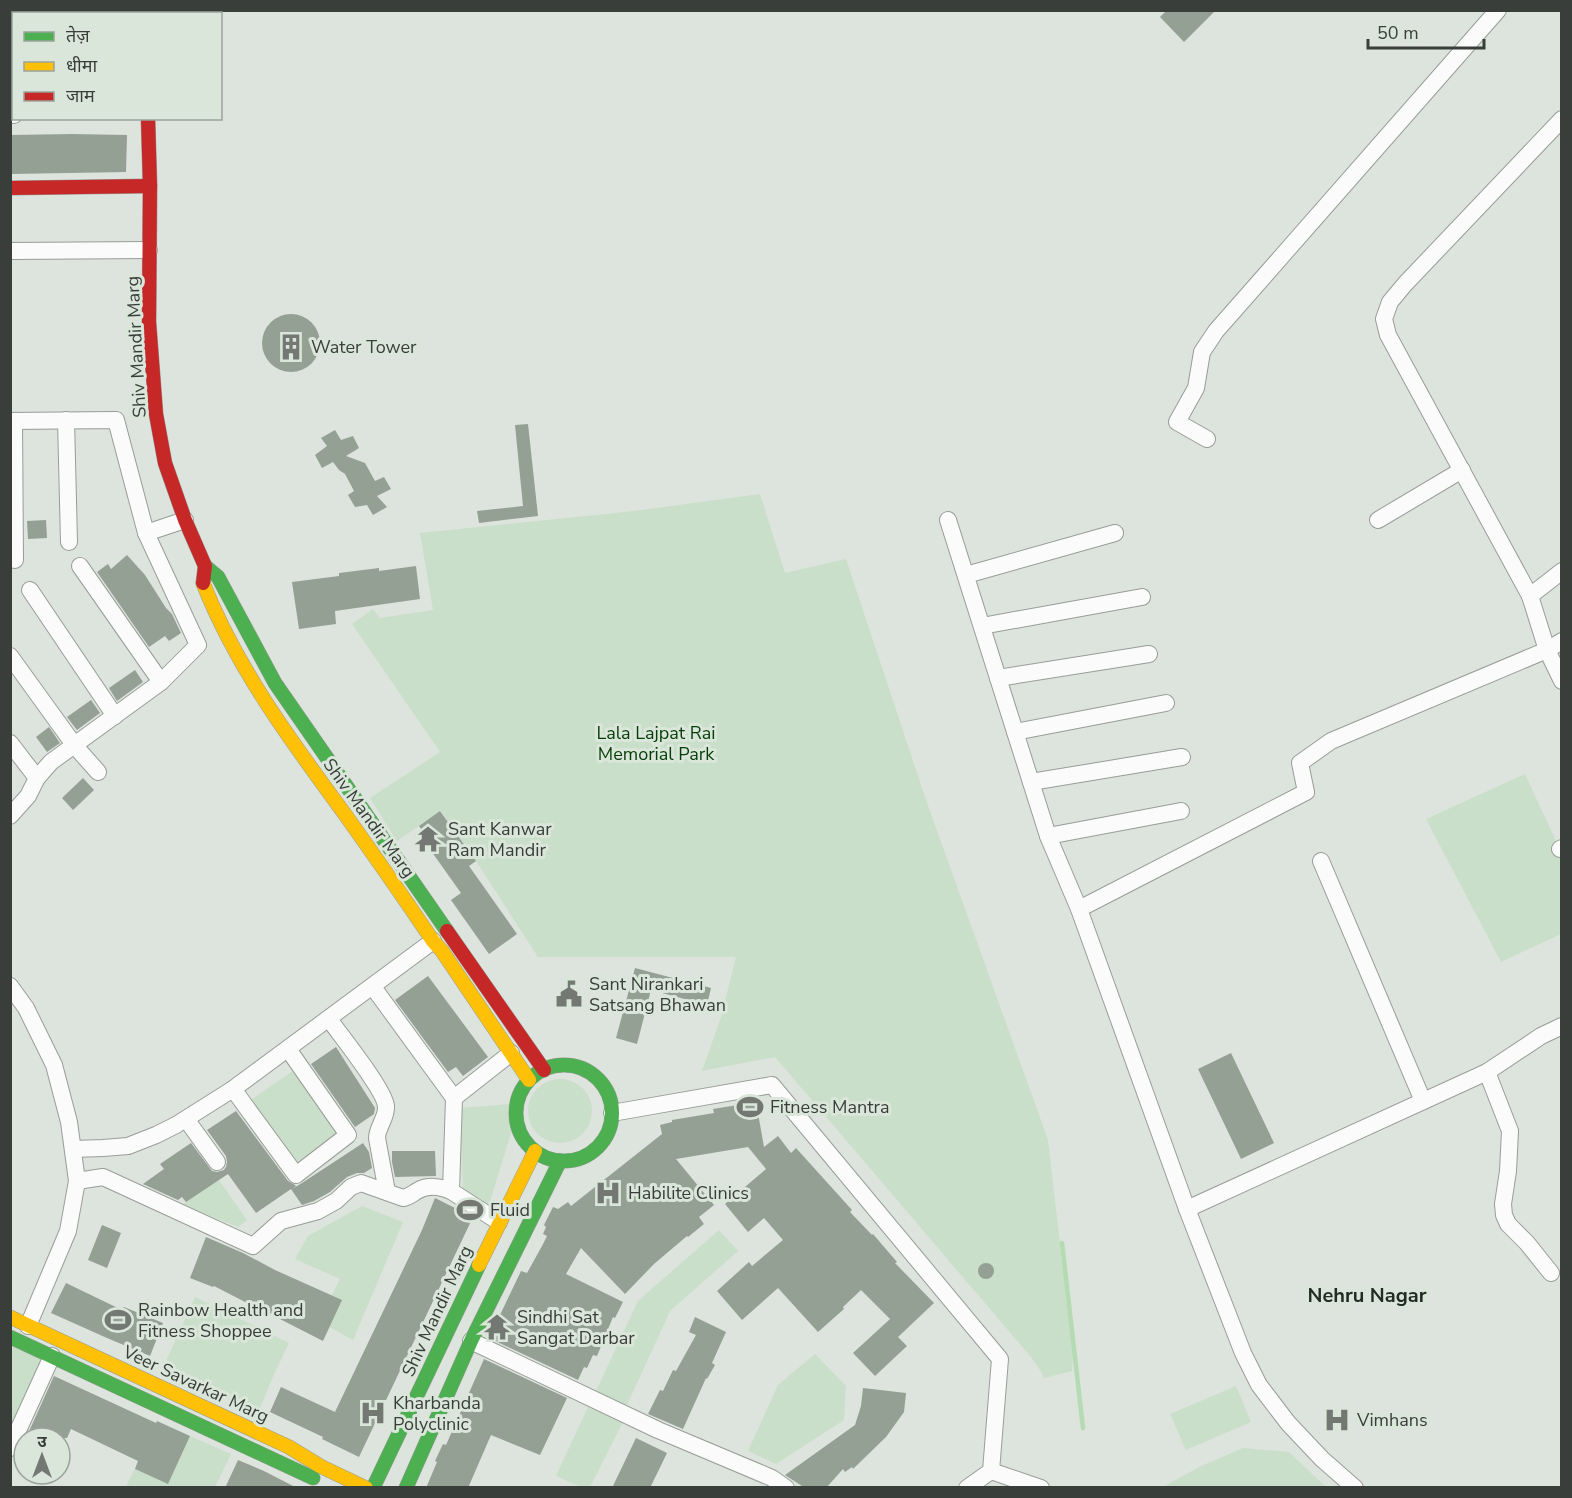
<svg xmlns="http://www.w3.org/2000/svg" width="1572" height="1498" font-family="'Nunito Sans','Noto Sans Devanagari',sans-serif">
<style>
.green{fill:#cadfc9}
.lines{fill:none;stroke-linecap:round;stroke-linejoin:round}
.stream{stroke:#b4dbb2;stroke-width:4.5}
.building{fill:#94a093}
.street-casing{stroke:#989d98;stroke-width:18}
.fast-casing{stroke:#989d98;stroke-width:15}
.slow-casing{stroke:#989d98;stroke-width:15}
.jam-casing{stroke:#989d98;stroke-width:15}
.street{stroke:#fafbfa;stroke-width:16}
.fast{stroke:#4caf50;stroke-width:14}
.slow{stroke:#ffc107;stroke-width:14}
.jam{stroke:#c62828;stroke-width:14}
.labels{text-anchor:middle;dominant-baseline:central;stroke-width:6;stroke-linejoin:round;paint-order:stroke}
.street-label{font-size:18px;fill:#3a3e3a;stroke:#dae6da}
.poi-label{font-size:18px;fill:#3a3e3a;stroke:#dae6da;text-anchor:start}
.park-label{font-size:18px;fill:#053e08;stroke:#dae6da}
.neighbourhood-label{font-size:20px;font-weight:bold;fill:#232c23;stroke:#dae6da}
</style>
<rect width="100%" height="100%" fill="#dde3dd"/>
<g class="green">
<path d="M760 494 785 573 846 559 926 800 1048 1140 1073 1356 1072 1371 1044 1378 1040 1370 1031 1357 775 1057 702 1071 721 1017 736 957H538L476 861 441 811 397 841 370 798 440 752 352 624 373 609 380 618 433 610 420 533 634 511Z"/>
<path d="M1525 774 1561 852V934L1501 962 1426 819Z"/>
<path d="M294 1070 339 1132 293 1165 248 1102Z"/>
<circle cx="560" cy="1111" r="32"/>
<path d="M511 1104V1133L489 1205 463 1195 460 1108Z"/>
<path d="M218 1179 247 1220 238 1227 182 1205Z"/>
<path d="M362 1206 403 1222 353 1340 319 1321 340 1279 295 1259 308 1236Z"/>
<path d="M719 1230 738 1251 670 1311 627 1405 596 1391 638 1301Z"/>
<path d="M195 1297 289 1343 272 1379 258 1413 162 1370Z"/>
<path d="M11 1346 46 1361 11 1442Z"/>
<path d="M815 1354 846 1386 844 1420 776 1464 748 1451 778 1385Z"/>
<path d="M1236 1386 1251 1422 1186 1450 1170 1414Z"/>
<path d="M588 1407 623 1422 590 1487H581L556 1476Z"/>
<path d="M190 1436 231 1454 215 1487 125 1488 135 1469 168 1483Z"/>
<path d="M1243 1448 1289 1452 1326 1487H1163L1201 1466Z"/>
</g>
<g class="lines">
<path class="stream" d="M1062 1243 1083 1428"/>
</g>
<g class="building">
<path d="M1167 10H1216L1184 42 1160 17Z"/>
<path d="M72 134 127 135 126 172 11 174V135Z"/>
<circle cx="291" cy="343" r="29"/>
<path d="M528 424 538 516 479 523 477 511 523 506 515 425Z"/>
<path d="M335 430 341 440 353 436 359 448 346 456 365 463 375 481 384 477 391 489 377 496 387 507 373 515 367 505 355 507 348 495 354 491 345 474 339 470 333 462 322 468 315 455 327 446 321 438Z"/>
<path d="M46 520 47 538 28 539 27 521Z"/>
<path d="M127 555 145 575 166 608 172 614 181 633 169 641 165 636 149 647 97 572 108 564 111 569Z"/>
<path d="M416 566 420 599 335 611 336 624 299 629 292 582 339 576V573L379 568V571Z"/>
<path d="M135 670 143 682 117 701 109 688Z"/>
<path d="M91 700 100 713 77 730 67 717Z"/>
<path d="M49 727 60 743 47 752 36 737Z"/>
<path d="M83 778 94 790 73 810 62 798Z"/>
<path d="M440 811 476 861 469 866 517 934 489 954 451 900 461 893 429 848 433 846 419 826Z"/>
<path d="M635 968 711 988 707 1005 651 990 637 1044 616 1038Z"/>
<path d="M428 976 488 1057 463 1076 456 1067 448 1072 395 1000Z"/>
<path d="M336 1047 375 1108 374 1114 355 1127 311 1064Z"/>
<path d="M1231 1053 1274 1143 1241 1159 1198 1069Z"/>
<path d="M756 1102 764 1147 778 1136 791 1153 796 1148 852 1210 850 1212 872 1235 873 1234 897 1262 895 1263 934 1303 898 1337 907 1346 875 1376 853 1353 890 1319 861 1290 843 1307 844 1309 818 1332 778 1288 742 1320 717 1291 749 1262 752 1266 783 1240 764 1218 748 1232 725 1204 766 1169 748 1147 676 1159 714 1205 699 1217 704 1224 688 1237 687 1236 654 1264 625 1294 581 1248 566 1274 623 1302 615 1318 613 1317 597 1356 593 1355 587 1368 584 1367 578 1380 489 1338 521 1271 527 1273 542 1246 547 1236 543 1234 546 1227 544 1225 553 1207 558 1209 568 1202 571 1206 662 1134 660 1125 672 1122V1120L714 1113 713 1109Z"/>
<path d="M236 1111 288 1181 295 1185 296 1186 292 1189 302 1183 363 1143 369 1152 372 1168 364 1173H357L347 1177 330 1192 314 1201 302 1205 291 1189 256 1213 228 1174 186 1202 182 1197 178 1200 143 1184 164 1169 160 1164 191 1143 212 1171 217 1172 224 1170 226 1167 227 1162 226 1156 207 1130Z"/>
<path d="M392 1151H435L436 1176 395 1177 392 1162Z"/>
<path d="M435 1198 473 1217 359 1457 322 1439 323 1437 270 1412 281 1387 335 1412 422 1230Z"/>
<path d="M102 1225 121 1233 107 1268 88 1260Z"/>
<path d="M206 1237 243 1253 275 1270 342 1300 323 1341 274 1316V1315L251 1305 214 1286 213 1287 190 1278Z"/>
<circle cx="986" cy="1271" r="8"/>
<path d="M66 1283 122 1310 124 1307 163 1323 150 1356 107 1338 51 1313Z"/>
<path d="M695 1317 726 1332 712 1363 715 1365 707 1379 706 1378 683 1429 648 1414 660 1390 663 1391 673 1370 676 1371 696 1335 689 1332Z"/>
<path d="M484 1359 567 1398 540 1455 491 1435 468 1488H426L437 1462 435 1461 443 1444 446 1445Z"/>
<path d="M54 1376 156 1423 157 1421 190 1436 168 1484 135 1469 138 1461 71 1429 67 1438H26Z"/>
<path d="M863 1388 906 1393 904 1412 886 1437 853 1469 852 1467 845 1472 843 1469 826 1488H805L785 1475 855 1425 861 1406Z"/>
<path d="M636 1438 667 1453 650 1488H612Z"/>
<path d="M238 1460 264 1471 297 1488H225Z"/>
</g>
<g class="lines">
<g class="street-casing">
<g id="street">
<path d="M65 10V14"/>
<path d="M10 61H14"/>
<path d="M10 115H14"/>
<path d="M1562 119 1405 284 1390 302 1384 319 1388 335 1530 596 1547 650 1562 681"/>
<path d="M10 251 149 250"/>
<path d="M66 420 69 542"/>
<path d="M10 421 116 420 146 533 198 645 161 682 51 762 37 778 28 796 10 816"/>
<path d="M14 421 15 560"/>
<path d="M1207 439 1177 422 1196 388 1202 352 1216 331 1498 10"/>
<path d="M948 520 1048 836 1079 909 1187 1209 1243 1353 1259 1385 1288 1423 1322 1459 1355 1488"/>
<path d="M1378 520 1462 470"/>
<path d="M146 533 185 520"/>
<path d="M80 566 161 682"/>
<path d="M966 575 1115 533"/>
<path d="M30 590 115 716"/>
<path d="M1530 596 1562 571"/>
<path d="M982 626 1142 597"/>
<path d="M10 656 75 746 98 772"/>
<path d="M998 678 1149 654"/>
<path d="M1015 732 1166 703"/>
<path d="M10 743 37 778"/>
<path d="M1031 782 1182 757"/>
<path d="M1048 836 1181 811"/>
<path d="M1560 849 1562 848"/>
<path d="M1321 861 1423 1101"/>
<path d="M1079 909 1306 792 1300 763 1331 741 1547 650 1562 641"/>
<path d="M10 986 26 1008 54 1065 69 1122 77 1181 68 1231 28 1326"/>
<path d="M373 987 454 1098 451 1191 499 1222"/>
<path d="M329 1019C341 1036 384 1089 386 1106 387 1118 377 1127 377 1138L387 1192"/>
<path d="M1487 1072 1510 1131 1508 1171 1503 1204 1504 1215 1508 1224 1527 1243 1551 1273"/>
<path d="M233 1089 296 1175 348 1135 288 1049"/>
<path d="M454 1098 511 1053"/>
<path d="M612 1113 772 1085 1000 1359 991 1471 967 1488"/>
<path d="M186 1119 217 1162"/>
<path d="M73 1149 103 1148 128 1146 156 1135 176 1125 233 1089 433 941"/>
<path d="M77 1181 103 1177 253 1246 281 1221 318 1211 336 1201 351 1187 361 1183 403 1198C409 1197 412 1194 417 1191 427 1185 440 1186 451 1191"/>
<path d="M1187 1209 1487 1072 1541 1036 1562 1026"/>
<path d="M471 1341 658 1430 772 1478 786 1488"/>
<path d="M10 1448 52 1356"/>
<path d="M991 1471 1041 1488"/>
</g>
</g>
<g class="fast-casing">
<g id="fast">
<path d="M147 10V14"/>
<path d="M205 566 218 577 275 683 447 931"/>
<circle cx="564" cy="1113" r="48"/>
<path d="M10 1337 313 1478"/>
<path d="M373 1488 479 1265"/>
<path d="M406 1488 471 1341 560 1161"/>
</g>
</g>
<g class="slow-casing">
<g id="slow">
<path d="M203 583C236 667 291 741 344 813 374 855 404 898 433 941L442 951 529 1080"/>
<path d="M479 1265 535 1151"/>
<path d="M10 1317 289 1447 320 1466 366 1488"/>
</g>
</g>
<g class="jam-casing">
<g id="jam">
<path d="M148 118 150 186 149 322 156 414 165 463 185 520 205 566 203 583"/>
<path d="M10 188 150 186"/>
<path d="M447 931 544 1070"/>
</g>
</g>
<use href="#street" class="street"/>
<use href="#fast" class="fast"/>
<use href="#slow" class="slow"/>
<use href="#jam" class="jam"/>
</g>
<defs>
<g id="building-bare" transform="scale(2.07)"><path d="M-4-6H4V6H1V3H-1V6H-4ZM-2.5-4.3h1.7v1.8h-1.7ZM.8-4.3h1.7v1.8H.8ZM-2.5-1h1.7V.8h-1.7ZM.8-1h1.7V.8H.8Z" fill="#737873" stroke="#dae6da" stroke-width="2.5" paint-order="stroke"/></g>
<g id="temple-bare" transform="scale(2.07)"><path d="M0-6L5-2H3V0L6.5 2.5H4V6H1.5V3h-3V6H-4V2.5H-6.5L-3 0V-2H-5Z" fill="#737873" stroke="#dae6da" stroke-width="2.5" paint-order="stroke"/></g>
<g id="civic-bare" transform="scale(2.07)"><path d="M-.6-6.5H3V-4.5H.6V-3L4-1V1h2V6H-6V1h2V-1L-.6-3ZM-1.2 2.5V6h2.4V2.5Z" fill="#737873" stroke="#dae6da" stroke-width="2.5" paint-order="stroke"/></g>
<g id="stadium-bare" transform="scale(2.07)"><path d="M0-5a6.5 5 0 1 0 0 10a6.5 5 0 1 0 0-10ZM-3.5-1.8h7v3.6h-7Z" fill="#737873" stroke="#dae6da" stroke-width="2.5" paint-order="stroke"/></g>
<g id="hospital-bare" transform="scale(2.07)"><path d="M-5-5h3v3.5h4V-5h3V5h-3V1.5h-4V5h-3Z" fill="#737873" stroke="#dae6da" stroke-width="2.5" paint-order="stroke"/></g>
</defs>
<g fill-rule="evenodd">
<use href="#building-bare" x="291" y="347"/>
<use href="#temple-bare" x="428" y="839"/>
<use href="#civic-bare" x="569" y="994"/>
<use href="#stadium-bare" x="750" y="1107"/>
<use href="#hospital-bare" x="608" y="1193"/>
<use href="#stadium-bare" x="470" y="1210"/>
<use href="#stadium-bare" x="118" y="1320"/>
<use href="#temple-bare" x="497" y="1327"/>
<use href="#hospital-bare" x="373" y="1413"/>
<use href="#hospital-bare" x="1337" y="1420"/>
</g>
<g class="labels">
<g class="street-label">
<text transform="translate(136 347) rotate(-93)">Shiv Mandir Marg</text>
<text transform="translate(369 818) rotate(54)">Shiv Mandir Marg</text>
<text transform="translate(437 1311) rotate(-65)">Shiv Mandir Marg</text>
<text transform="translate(196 1384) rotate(25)">Veer Savarkar Marg</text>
</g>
<g class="poi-label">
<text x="311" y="347">Water Tower</text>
<text x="448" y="829">Sant Kanwar<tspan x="448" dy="21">Ram Mandir</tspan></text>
<text x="589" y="984">Sant Nirankari<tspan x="589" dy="21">Satsang Bhawan</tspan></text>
<text x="770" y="1107">Fitness Mantra</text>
<text x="628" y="1193">Habilite Clinics</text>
<text x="490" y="1210">Fluid</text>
<text x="138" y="1310">Rainbow Health and<tspan x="138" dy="21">Fitness Shoppee</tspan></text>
<text x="517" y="1317">Sindhi Sat<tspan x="517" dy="21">Sangat Darbar</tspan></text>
<text x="393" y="1403">Kharbanda<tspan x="393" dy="21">Polyclinic</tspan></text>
<text x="1357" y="1420">Vimhans</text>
</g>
<g class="park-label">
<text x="656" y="733">Lala Lajpat Rai<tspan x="656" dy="21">Memorial Park</tspan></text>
</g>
<g class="neighbourhood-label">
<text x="1367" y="1295">Nehru Nagar</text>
</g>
</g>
<rect width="1572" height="1498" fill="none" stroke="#3a3e3a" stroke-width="24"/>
<rect x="12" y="12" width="210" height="108" fill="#dae6da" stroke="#9aa39a" stroke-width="1.5"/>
<rect x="24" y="32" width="30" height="9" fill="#4caf50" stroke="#9aa39a" stroke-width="1.5"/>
<text x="66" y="42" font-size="18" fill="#3a3e3a">तेज़</text>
<rect x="24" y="62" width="30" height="9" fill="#ffc107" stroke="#9aa39a" stroke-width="1.5"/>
<text x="66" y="72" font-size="18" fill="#3a3e3a">धीमा</text>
<rect x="24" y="92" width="30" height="9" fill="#c62828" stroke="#9aa39a" stroke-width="1.5"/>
<text x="66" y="102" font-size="18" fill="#3a3e3a">जाम</text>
<g transform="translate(42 1456)"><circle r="28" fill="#dae6da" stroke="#9aa39a" stroke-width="1.5"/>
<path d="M0-4.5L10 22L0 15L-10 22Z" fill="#737873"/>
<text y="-9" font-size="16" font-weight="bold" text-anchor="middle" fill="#3a3e3a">उ</text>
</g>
<path d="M1368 39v9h116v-9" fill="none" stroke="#3a3e3a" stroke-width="3"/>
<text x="1377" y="39" font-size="18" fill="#3a3e3a" stroke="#dae6da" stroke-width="4.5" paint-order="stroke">50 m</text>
</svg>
